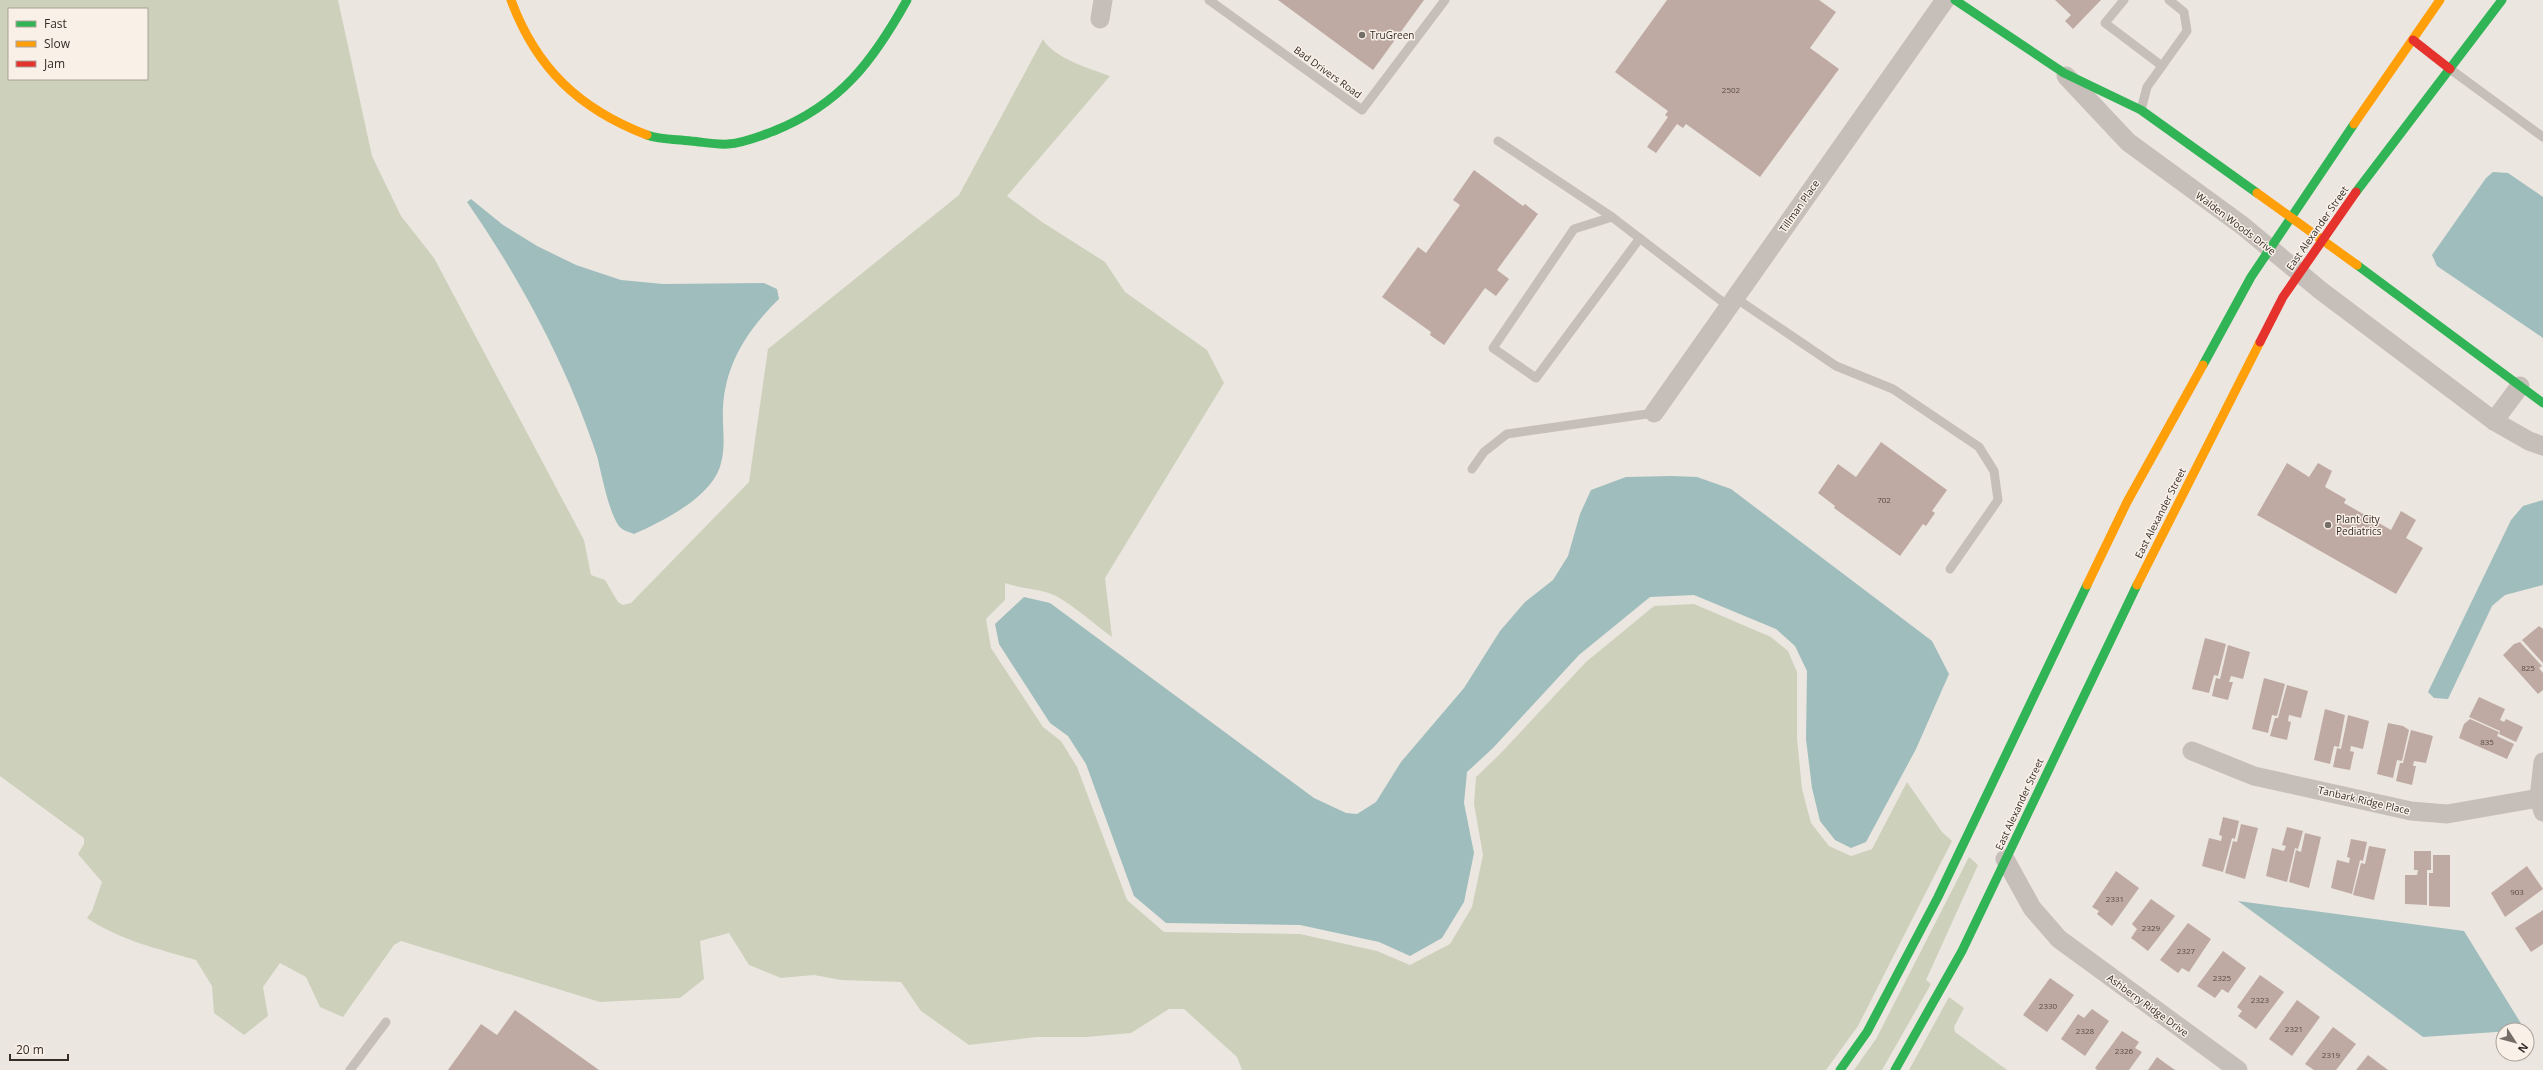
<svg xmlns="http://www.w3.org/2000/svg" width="2543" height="1070" font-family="'Open Sans',sans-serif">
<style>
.green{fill:#cdd1bb;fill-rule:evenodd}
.water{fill:#9ebdbc}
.building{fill:#bfaaa3}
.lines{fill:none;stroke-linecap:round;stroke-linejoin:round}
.lane{stroke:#c5beb9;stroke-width:9}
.street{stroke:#c5beb9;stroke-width:19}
.fast{stroke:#30b455;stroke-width:9}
.slow{stroke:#ff9f0a;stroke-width:9}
.jam{stroke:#e5322d;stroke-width:9}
.poi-dot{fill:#756d68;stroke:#f9f0e8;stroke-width:1.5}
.labels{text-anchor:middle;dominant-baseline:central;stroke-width:3;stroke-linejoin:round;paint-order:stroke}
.number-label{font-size:8px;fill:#584c47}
.poi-label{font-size:10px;fill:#352c28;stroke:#f9f0e8;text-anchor:start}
.street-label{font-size:10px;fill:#352c28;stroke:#f9f0e8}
</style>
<rect width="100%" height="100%" fill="#ece6e0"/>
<g class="green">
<path d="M0 0H338L372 156 401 216 434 258 584 540 591 575 605 580 618 602 623 605 631 603 749 482 768 349 959 195 1043 39C1053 58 1091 69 1110 76L1007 196 1042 222 1105 262 1125 292 1207 350 1224 383 1105 578 1112 637C1094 624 1076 607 1056 596 1040 588 1021 589 1005 583V600L986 619 991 648 1043 727 1061 741 1077 767 1127 900 1164 932 1300 934 1377 951 1410 965 1450 944 1472 907 1483 855 1474 804 1476 777 1500 754 1586 662 1654 606 1694 604 1771 637 1788 651 1797 672V738L1802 789 1811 823 1829 846 1851 856 1872 849 1907 782 1942 832 1952 841 1858 1026 1826 1070H1242L1237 1057 1184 1009H1169L1131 1033 1086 1037H1036L969 1045 921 1011 901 982 841 980 814 975 781 978 749 965 729 933 700 941 704 979 680 998 600 1002 401 941 394 945 343 1017 320 1007 306 977 280 963 263 987 268 1016 244 1035 214 1013 212 986 196 960C159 949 119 940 87 918L92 911 102 882 78 854 84 844V838L0 776ZM9 9H147V79H9Z"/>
<path d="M1969 857 1978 865 1926 980 1931 984 1882 1070H1854L1876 1039Z"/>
<path d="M1949 997 1964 1008 1954 1027 1955 1032 2007 1070H1909Z"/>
</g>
<g class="water">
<path d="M2493 172 2508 173 2543 197V338L2437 266 2432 255 2486 178Z"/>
<path d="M471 199 503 225 537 246 576 265 621 280 663 284 764 283 777 289 779 299C748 329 725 364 723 408 722 425 726 446 721 463 713 497 663 521 634 534 630 532 624 531 621 528 610 519 601 471 597 456 568 368 520 278 467 202Z"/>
<path d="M1672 476 1697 477 1731 489 1932 641 1949 674 1916 749 1866 842 1851 848 1835 840 1820 821 1812 788 1806 739 1807 671 1795 646 1776 629 1694 595 1650 597 1579 655 1493 748 1467 772 1464 803 1474 853 1464 902 1442 938 1410 956 1379 942 1300 925 1166 923 1134 896 1086 764 1068 736 1050 723 999 644 995 624 1024 597 1050 603 1314 798 1346 813 1357 814 1376 802 1401 762 1464 688 1500 631 1525 602 1553 580 1568 556 1580 514 1591 490 1626 477Z"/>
<path d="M2543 500V585L2505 595 2492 606 2448 699 2434 698 2428 692 2511 520 2523 506Z"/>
<path d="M2238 901 2464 931 2525 1030 2423 1037Z"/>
</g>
<g class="building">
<path d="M1278 0H1424L1373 70Z"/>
<path d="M1667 0H1819L1836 12 1810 48 1839 69 1760 177 1686 124 1683 128 1677 124 1656 153 1647 147 1668 117 1665 115 1668 111 1615 72Z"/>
<path d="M2055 0H2101L2073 29 2065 21 2071 15Z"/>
<path d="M1474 170 1523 206 1525 204 1538 214 1497 270 1509 279 1496 296 1485 288 1444 345 1430 335 1431 332 1382 297 1418 247 1426 253 1460 205 1453 200Z"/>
<path d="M1881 442 1947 490 1932 511 1935 513 1926 526 1923 524 1900 556 1834 508 1835 506 1818 493 1838 464 1856 477Z"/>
<path d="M2287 463 2309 477 2318 463 2332 471 2325 487 2346 499 2344 503 2391 530 2401 511 2416 520 2406 538 2423 548 2396 594 2257 515Z"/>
<path d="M2539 626 2543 629V663L2522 640Z"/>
<path d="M2205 638 2226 644 2218 676 2214 675 2209 693 2192 689Z"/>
<path d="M2520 642 2542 666 2539 668 2543 673V690L2538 694 2503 655 2514 644Z"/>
<path d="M2228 645 2250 652 2243 679 2231 676 2229 682H2233L2228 700 2212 696 2216 678 2220 679Z"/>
<path d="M2264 678 2285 684 2277 716 2272 715 2268 733 2252 729Z"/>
<path d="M2287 685 2308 691 2301 718 2289 715 2288 721 2291 722 2287 740 2270 736 2275 718H2278Z"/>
<path d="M2479 697 2505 709 2500 720 2504 722 2506 719 2523 727 2516 742 2499 734 2500 731 2469 717Z"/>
<path d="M2325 709 2345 715 2339 747 2334 746 2330 764 2314 760Z"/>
<path d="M2348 715 2369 721 2363 749 2351 746 2350 751 2354 752 2350 770 2333 767 2337 748 2341 749Z"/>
<path d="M2470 719 2499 732 2497 736 2514 744 2507 759 2459 738 2464 724Z"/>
<path d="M2388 723 2403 726 2409 730 2402 761 2397 760 2393 778 2377 774Z"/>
<path d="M2411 730 2433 736 2426 763 2414 761 2413 766H2416L2412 785 2396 781 2400 763H2403Z"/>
<path d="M2223 817 2239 821 2235 839 2232 838 2223 872 2202 866 2209 838 2221 841 2222 836 2219 835Z"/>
<path d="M2241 824 2258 828 2245 879 2225 873 2233 841 2237 842Z"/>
<path d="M2287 827 2303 831 2298 849 2295 848 2287 882 2266 876 2272 848 2284 851 2286 846 2282 845Z"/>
<path d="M2305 833 2321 837 2309 888 2289 882 2296 850 2301 852Z"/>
<path d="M2351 839 2367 842 2363 861 2360 860 2352 894 2331 888 2337 860 2349 863 2350 858 2347 857Z"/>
<path d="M2369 846 2386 849 2374 900 2353 895 2361 863 2365 864Z"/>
<path d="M2414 851H2431V870H2427V905L2405 904V875H2417L2418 870H2414Z"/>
<path d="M2433 855H2450V907L2429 906V873H2433Z"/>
<path d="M2527 866 2543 889 2505 917 2491 893Z"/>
<path d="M2116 871 2139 888 2112 926 2097 914 2099 911 2092 907Z"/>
<path d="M2151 899 2175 916 2148 951 2131 938 2137 929 2132 924Z"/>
<path d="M2543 910V944L2531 952 2515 928Z"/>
<path d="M2188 923 2211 939 2189 972 2182 968 2178 973 2160 960Z"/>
<path d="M2223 951 2246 968 2228 993 2222 989 2215 998 2197 986Z"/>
<path d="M2260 975 2284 992 2256 1029 2238 1016 2242 1011 2237 1007Z"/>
<path d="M2050 978 2074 995 2047 1032 2023 1015Z"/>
<path d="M2297 1000 2320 1017 2292 1056 2269 1039Z"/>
<path d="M2092 1009 2109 1021 2085 1056 2061 1039 2078 1014 2084 1018Z"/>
<path d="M515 1010 599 1070H448L481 1024 497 1035Z"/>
<path d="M2333 1027 2356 1044 2336 1070H2314L2305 1064Z"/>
<path d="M2122 1031 2139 1042 2135 1048 2142 1052 2129 1070H2097L2095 1068Z"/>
<path d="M2368 1055 2388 1070H2356Z"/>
<path d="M2157 1057 2165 1063 2175 1070H2148Z"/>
</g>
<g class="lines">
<g class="lane">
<path d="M1209 0 1362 110 1445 0"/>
<path d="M2124 0 2105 23 2162 66"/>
<path d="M2450 69 2543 137"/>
<path d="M2141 110 2147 87 2187 31 2184 12 2169 0"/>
<path d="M1498 141 1612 217"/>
<path d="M1640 238 1536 378 1493 348 1574 229 1612 217 1728 306"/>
<path d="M1734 297 1836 366 1893 389 1979 447 1994 471 1998 500 1950 569"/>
<path d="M1472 469 1484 452 1507 434 1654 413"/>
<path d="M350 1070 386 1022"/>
</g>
<g class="street">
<path d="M1100 19 1103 0"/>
<path d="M2066 76 2128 142 2243 226 2320 290 2494 421 2529 441 2543 446"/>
<path d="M1654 413 1945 0"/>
<path d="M2494 421 2520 386"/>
<path d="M2192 751 2254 776 2411 811 2447 814 2539 798"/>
<path d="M2543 762 2539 798 2543 812"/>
<path d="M2005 859 2032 908 2059 939 2238 1070"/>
</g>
<g class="fast">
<path d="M1955 0 2064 73 2141 110 2257 193"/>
<path d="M647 135C661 140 677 139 691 141 703 142 716 145 728 144 744 143 760 136 774 131 841 104 873 61 907 0"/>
<path d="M2356 192 2502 0"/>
<path d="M2357 265 2543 403"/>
<path d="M2203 365 2251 277 2354 124"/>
<path d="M1840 1070 1867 1032 1938 897 2087 585"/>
<path d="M1895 1070 1962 951 2137 585"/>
</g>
<g class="slow">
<path d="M511 0C536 68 579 109 647 135"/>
<path d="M2354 124 2440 0"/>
<path d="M2257 193 2357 265"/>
<path d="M2087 585 2127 502 2203 365"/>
<path d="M2137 585 2260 342"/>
</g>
<g class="jam">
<path d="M2413 40 2450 69"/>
<path d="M2260 342 2283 297 2356 192"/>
</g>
</g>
<g class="poi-dot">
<circle cx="1362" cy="35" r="4"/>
<circle cx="2328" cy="525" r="4"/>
</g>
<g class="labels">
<g class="number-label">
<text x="1731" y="89">2502</text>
<text x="1884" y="499">702</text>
<text x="2528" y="667">825</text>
<text x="2487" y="741">835</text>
<text x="2517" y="891">903</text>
<text x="2115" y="898">2331</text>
<text x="2151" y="927">2329</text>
<text x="2186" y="950">2327</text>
<text x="2222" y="977">2325</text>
<text x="2260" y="999">2323</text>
<text x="2048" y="1005">2330</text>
<text x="2294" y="1028">2321</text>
<text x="2085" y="1030">2328</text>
<text x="2124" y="1050">2326</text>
<text x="2331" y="1054">2319</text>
</g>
<g class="poi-label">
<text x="1370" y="35">TruGreen</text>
<text x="2336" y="519">Plant City<tspan x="2336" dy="12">Pediatrics</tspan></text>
</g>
<g class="street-label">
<text transform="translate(1328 72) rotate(36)">Bad Drivers Road</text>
<text transform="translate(1799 206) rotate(-55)">Tillman Place</text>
<text transform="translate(2236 223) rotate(37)">Walden Woods Drive</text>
<text transform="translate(2317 228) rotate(-55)">East Alexander Street</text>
<text transform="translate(2160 513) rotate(-63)">East Alexander Street</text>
<text transform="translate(2364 800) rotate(13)">Tanbark Ridge Place</text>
<text transform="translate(2019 804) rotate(-65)">East Alexander Street</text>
<text transform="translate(2148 1005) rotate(36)">Ashberry Ridge Drive</text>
</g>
</g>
<rect x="8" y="8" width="140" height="72" fill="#f9f0e8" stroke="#aba29b"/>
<rect x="16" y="21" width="20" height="6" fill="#30b455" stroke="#aba29b"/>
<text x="44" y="28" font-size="12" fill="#352c28">Fast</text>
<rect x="16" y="41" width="20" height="6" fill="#ff9f0a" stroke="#aba29b"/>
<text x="44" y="48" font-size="12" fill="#352c28">Slow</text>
<rect x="16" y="61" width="20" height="6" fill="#e5322d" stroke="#aba29b"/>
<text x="44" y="68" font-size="12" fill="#352c28">Jam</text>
<g transform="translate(2515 1042) rotate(126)"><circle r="19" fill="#f9f0e8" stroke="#aba29b"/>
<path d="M0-3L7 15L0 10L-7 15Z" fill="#756d68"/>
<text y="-6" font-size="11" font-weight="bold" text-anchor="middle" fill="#352c28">N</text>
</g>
<path d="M10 1054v6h58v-6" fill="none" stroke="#352c28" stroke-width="2"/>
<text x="16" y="1054" font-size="12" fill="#352c28" stroke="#f9f0e8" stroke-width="3" paint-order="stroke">20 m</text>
</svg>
